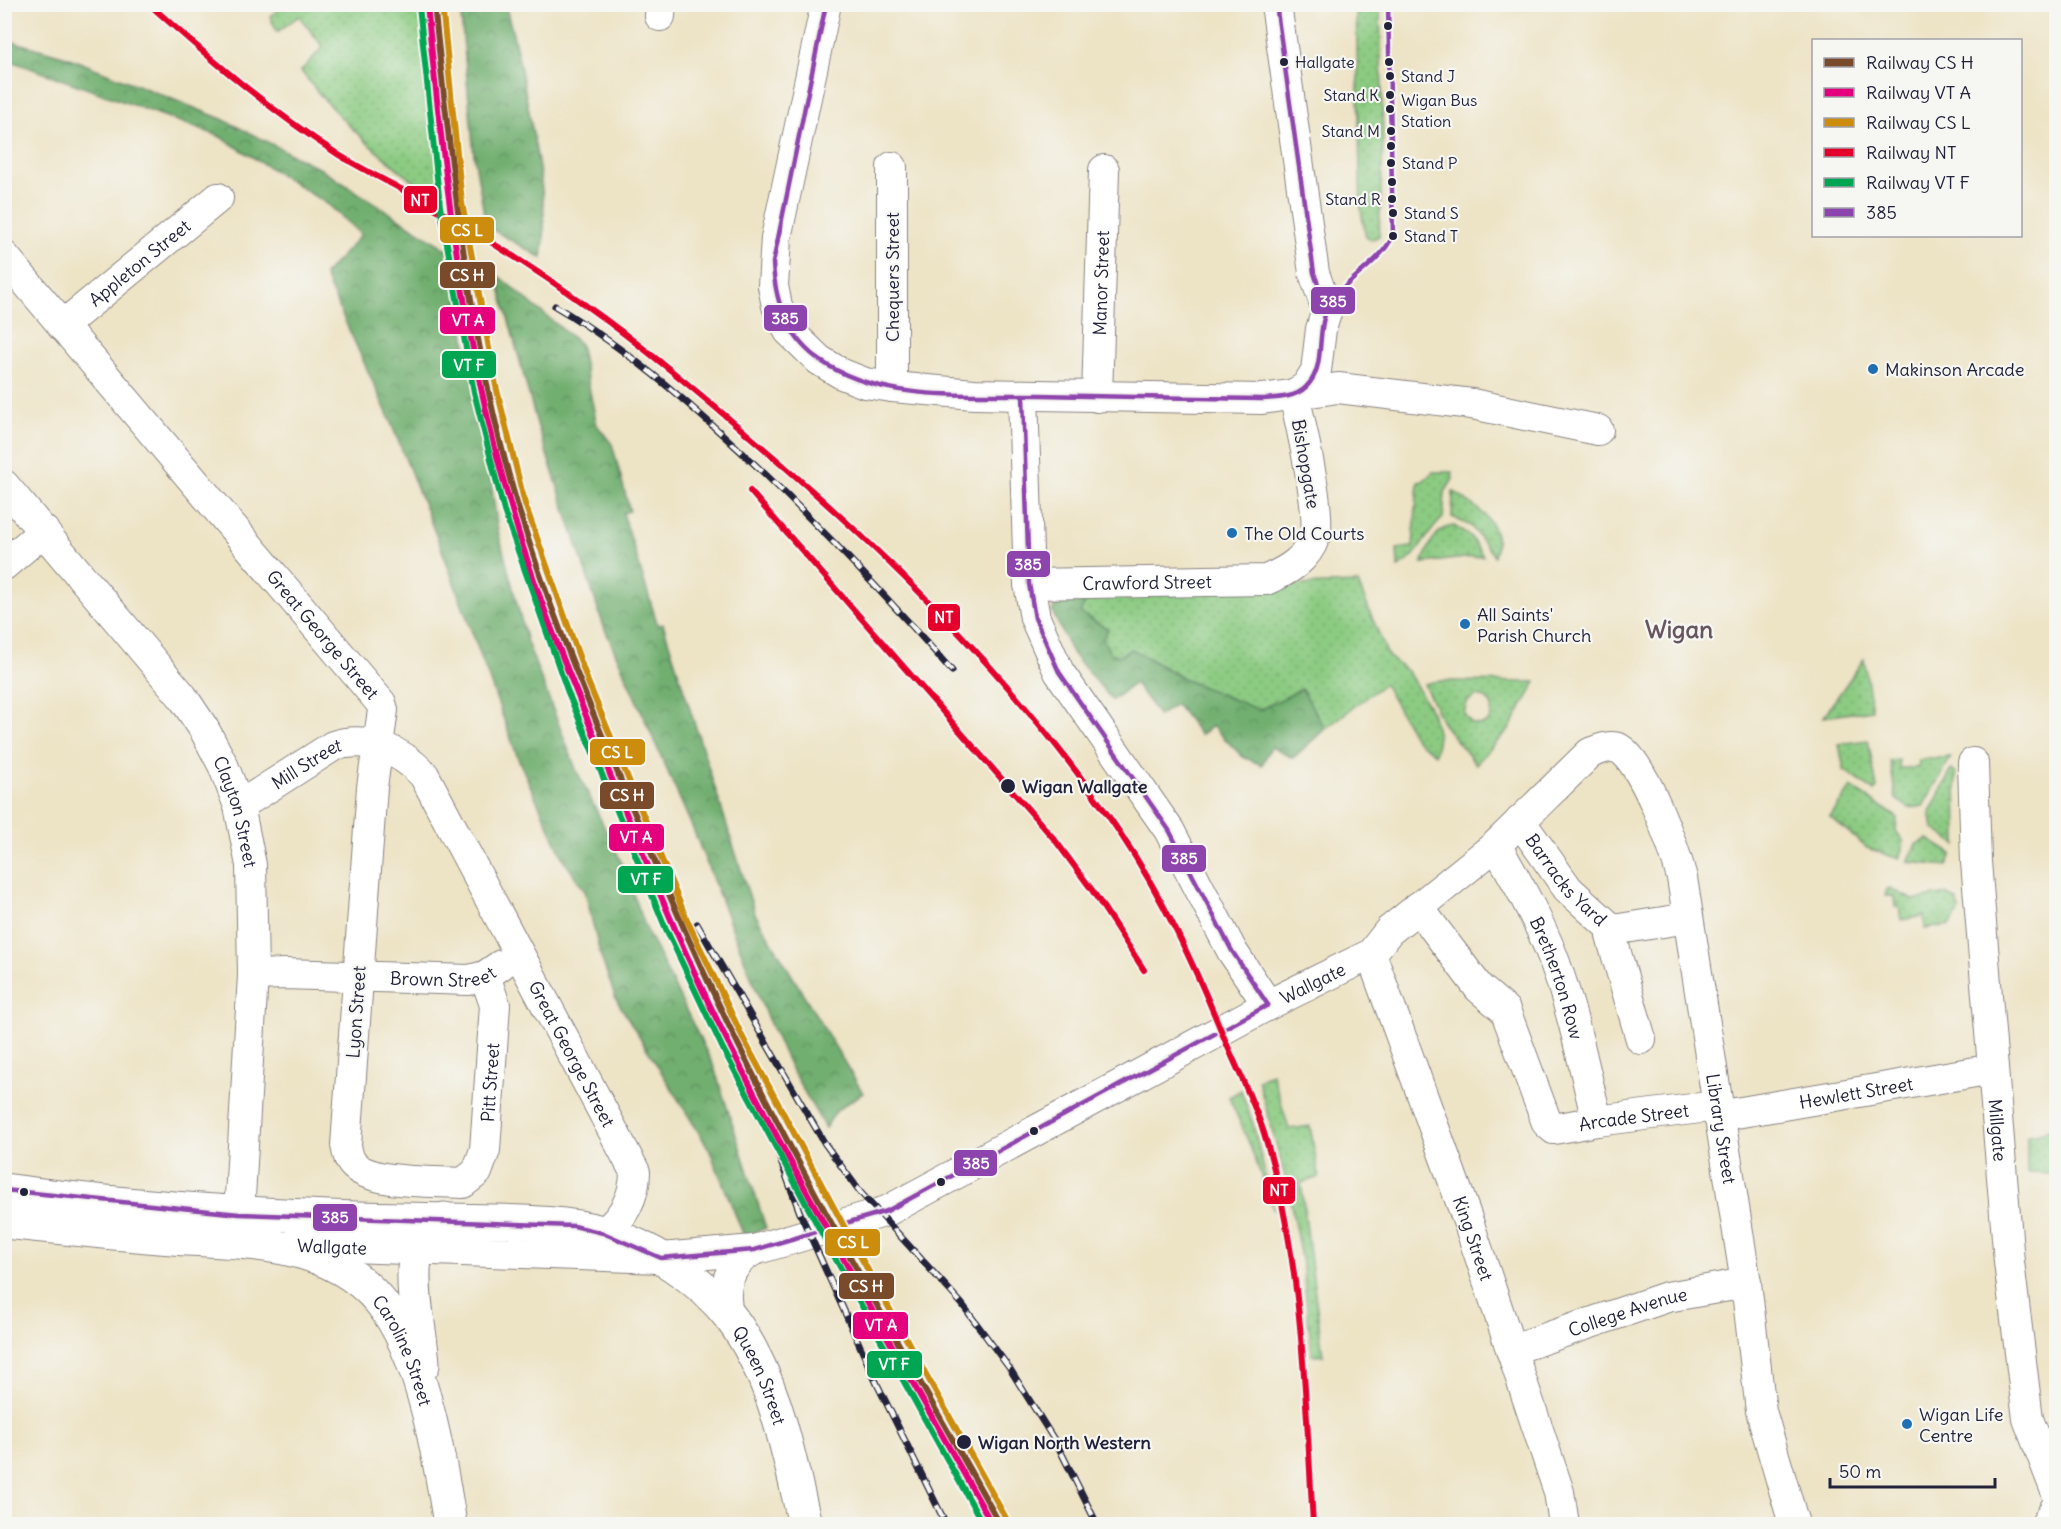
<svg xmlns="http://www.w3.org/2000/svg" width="2061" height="1529" font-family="Delius,sans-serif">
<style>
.grass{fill:url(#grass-dots);stroke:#57765e;stroke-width:1.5;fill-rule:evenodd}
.forest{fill:url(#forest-crowns);stroke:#4a6856;stroke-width:1.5}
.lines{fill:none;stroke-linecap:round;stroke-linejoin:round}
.minor-casing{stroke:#888280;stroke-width:32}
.highway-casing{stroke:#888280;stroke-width:35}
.minor{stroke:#fff;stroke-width:30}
.highway{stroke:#fff;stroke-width:33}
.rail-casing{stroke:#22223b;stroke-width:7}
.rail{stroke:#f6f6f2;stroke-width:4.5;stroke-dasharray:14;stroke-linecap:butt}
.bus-1-casing{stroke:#f6f6f2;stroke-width:9}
.bus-1{stroke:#8e44ad;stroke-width:4.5}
.rail-1-casing{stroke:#f6f6f2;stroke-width:10}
.rail-2-casing{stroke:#f6f6f2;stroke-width:10}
.rail-3-casing{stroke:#f6f6f2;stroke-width:10}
.rail-4-casing{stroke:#f6f6f2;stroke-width:10}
.rail-5-casing{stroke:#f6f6f2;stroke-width:10}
.rail-1{stroke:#7a4b2a;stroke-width:6}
.rail-2{stroke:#e5007d;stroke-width:6}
.rail-3{stroke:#cc8c0c;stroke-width:6}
.rail-4{stroke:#e4002b;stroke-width:6}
.rail-5{stroke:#00a651;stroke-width:6}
.bus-dot{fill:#22223b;stroke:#f6f6f2;stroke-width:2}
.poi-dot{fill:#1f6fb2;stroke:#f6f6f2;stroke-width:2}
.labels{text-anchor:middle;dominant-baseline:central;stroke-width:4.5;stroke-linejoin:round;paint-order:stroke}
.bus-label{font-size:16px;fill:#22223b;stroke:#f6f6f2;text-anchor:start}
.street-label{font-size:18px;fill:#22223b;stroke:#f6f6f2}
.poi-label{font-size:18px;fill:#22223b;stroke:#f6f6f2;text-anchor:start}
.stop-label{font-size:18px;font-weight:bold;fill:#22223b;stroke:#f6f6f2;text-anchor:start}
.district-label{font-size:24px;font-weight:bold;fill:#675660;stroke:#f6f6f2}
.line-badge{stroke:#f6f6f2;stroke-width:2}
.badge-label{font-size:16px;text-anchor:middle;font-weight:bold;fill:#fff}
</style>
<defs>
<pattern id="grass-dots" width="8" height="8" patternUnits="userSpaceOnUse" patternTransform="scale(1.5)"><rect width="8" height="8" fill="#8ccb82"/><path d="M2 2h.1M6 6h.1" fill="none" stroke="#78ae71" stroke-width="1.8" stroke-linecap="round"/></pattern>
<pattern id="forest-crowns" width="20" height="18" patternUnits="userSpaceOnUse" patternTransform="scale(1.5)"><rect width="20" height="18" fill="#71af70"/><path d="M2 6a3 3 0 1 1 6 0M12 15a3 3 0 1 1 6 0" fill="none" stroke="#5c8e5d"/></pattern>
</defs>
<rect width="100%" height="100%" fill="#f6f6f2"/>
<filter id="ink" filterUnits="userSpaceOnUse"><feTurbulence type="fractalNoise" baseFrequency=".0167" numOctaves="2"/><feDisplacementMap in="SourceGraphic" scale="12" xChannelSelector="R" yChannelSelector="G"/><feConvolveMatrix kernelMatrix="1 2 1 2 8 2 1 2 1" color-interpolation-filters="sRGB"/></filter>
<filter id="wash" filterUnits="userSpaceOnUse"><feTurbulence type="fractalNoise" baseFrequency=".008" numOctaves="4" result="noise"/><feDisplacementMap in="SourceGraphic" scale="24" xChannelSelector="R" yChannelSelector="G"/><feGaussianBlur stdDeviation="1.35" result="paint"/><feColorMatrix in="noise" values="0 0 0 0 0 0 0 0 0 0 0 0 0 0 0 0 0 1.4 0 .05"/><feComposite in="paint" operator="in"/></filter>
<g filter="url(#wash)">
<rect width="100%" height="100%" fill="#ede3c5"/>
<g class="grass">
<path d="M285 5H423L428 84 447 206C393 167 341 125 301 71L323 47 299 16 277 32 270 16Z"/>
<path d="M1356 5H1380L1383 142 1379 236 1371 240 1366 237 1361 211Z"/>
<path d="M1433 472H1452L1453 479 1445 492 1443 518C1425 533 1420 557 1398 567L1397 549 1413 547 1418 482 1423 481Z"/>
<path d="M1453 491C1476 506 1506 525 1494 556L1471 526 1452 517Z"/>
<path d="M1454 526 1470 536 1483 556 1422 563C1429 547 1435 527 1454 526Z"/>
<path d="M1358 583 1388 656 1408 672 1432 712 1438 736 1435 754 1416 740 1384 684 1325 729 1302 690 1264 708 1253 709 1186 680 1132 649 1119 656 1110 653 1103 639 1108 629 1079 613 1091 591Z"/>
<path d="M1864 659 1872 710 1823 717Z"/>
<path d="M1438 681 1536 682 1510 728 1476 764 1443 724 1424 684ZM1476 696 1486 698 1492 706 1490 720 1482 725 1472 724 1464 714 1467 702Z"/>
<path d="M1868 740 1877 788 1874 791 1844 770 1839 744Z"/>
<path d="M1951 757 1923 806 1909 808 1896 799 1890 761 1899 760V768H1918L1919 760Z"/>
<path d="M1952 769 1956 773 1957 845 1933 828 1930 812Z"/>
<path d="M1851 787 1897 817 1896 831 1904 842 1899 859 1867 848 1830 817Z"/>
<path d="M1928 839 1952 854 1947 866 1908 862 1916 844Z"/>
<path d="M1890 888 1913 900 1946 894 1957 901 1960 910 1950 925 1925 929 1924 916 1901 920 1899 907H1895L1894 896H1885L1887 889Z"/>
<path d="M1272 1073 1289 1129 1310 1126 1319 1177 1301 1183 1323 1356 1312 1355 1303 1269 1287 1183 1258 1080Z"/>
<path d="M1241 1090 1253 1124 1274 1211 1249 1143 1229 1097Z"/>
<path d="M2056 1128V1174L2027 1173V1136Z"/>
</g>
<g class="forest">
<path d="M460 5H505C516 41 523 79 530 117 538 162 549 211 542 258L486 226 474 156Z"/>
<path d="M4 39 67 57 222 119 319 168 456 255 466 347 487 454 498 531 527 642 576 769 620 859 648 933 714 1067 766 1228 744 1236 709 1149 616 999 600 954 585 891 565 862 519 761 442 550 387 413 324 275 361 235 329 205 219 136 5 59Z"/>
<path d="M496 274 580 344 597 425 612 444 630 511 623 513 658 626 663 624 755 914 863 1093 837 1110 825 1128 790 1067 766 1015 693 829 604 627 537 424Z"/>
<path d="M1091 591 1080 613 1108 629 1103 639 1110 653 1119 656 1132 649 1186 680 1259 710 1302 689 1325 729 1293 758 1271 747 1262 765 1243 757 1212 726 1200 735 1176 704 1159 716 1135 683 1112 700 1072 653 1052 611 1064 592Z"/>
</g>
</g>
<g filter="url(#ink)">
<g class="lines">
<g class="minor-casing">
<g id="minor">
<path d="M826 4 776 238 773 286 777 306 789 331 819 360 842 374 865 383 892 387 974 394 1262 399 1338 388 1472 404 1598 430"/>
<path d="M1276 4 1314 273 1327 310 1321 329 1316 371 1306 387 1294 394"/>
<path d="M660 16 661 4"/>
<path id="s1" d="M4 256 381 703 383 710 372 787 346 1145C347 1151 348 1158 352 1163 369 1185 436 1181 463 1183L477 1172 485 1150 495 1005 485 976"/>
<path id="s2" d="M62 326 218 198"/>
<path d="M892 387V167"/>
<path d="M1023 395 1029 584 1035 618 1059 672 1169 830 1232 951 1268 1005"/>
<path id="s3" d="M1097 397 1104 170"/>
<path id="s4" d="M4 485 182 696 204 729 223 765 239 806 251 865 253 975 239 1214"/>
<path d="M4 565 44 531"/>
<path id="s5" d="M1029 584 1266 580C1287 571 1307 560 1315 536 1322 512 1300 423 1294 394"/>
<path id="s6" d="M1973 763 1976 862 2009 1262 2028 1419 2056 1491"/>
<path id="s7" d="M239 806 333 746C367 735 400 750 424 775L635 1172C635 1196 623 1219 603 1233"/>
<path id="s8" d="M1520 821 1568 889 1613 930 1611 936 1641 1039"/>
<path id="s9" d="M1496 845C1517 882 1539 920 1554 960 1573 1012 1584 1067 1597 1121"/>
<path id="s10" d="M1418 907 1479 988 1505 1010 1547 1123 1554 1129 1597 1121 1716 1106"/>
<path d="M1613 930 1688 918"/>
<path id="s11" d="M1371 954 1469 1224 1559 1492 1564 1524"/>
<path id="s12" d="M253 975 285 974 469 980 485 976 501 965"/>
<path id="s13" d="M1718 1116 1993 1069"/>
<path id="s14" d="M293 1245 661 1258 754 1250 887 1211 1268 1005 1371 954 1389 931 1496 845 1590 753C1598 750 1609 745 1618 748 1643 759 1675 851 1682 878L1746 1283 1761 1411 1794 1524"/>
<path d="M729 1316C721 1290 728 1263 754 1250"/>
<path id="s15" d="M1511 1350 1667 1297 1746 1283"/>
<path d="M2046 1524 2056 1507"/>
</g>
</g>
<g class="highway-casing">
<g id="highway">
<path id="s16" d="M4 1190C122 1206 239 1214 357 1218 403 1219 449 1220 494 1221 530 1222 567 1223 602 1232 650 1246 700 1278 731 1318 776 1379 788 1453 805 1524"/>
<path id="s17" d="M4 1222C56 1227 107 1233 159 1237 239 1244 336 1235 388 1312 424 1365 440 1461 450 1524"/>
<path d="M423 1365C422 1326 393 1235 444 1219"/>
</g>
</g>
<use href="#minor" class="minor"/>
<use href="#highway" class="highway"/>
<g class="rail-casing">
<g id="rail">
<path d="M555 306C633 352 698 411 764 473 829 536 892 602 952 671"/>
<path d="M697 924 825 1144 861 1193 962 1304 1010 1369 1058 1446 1097 1524"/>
<path d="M737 1043 800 1213 878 1386 946 1524"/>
</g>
</g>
<use href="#rail" class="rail"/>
<g class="bus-1-casing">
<g id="bus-1">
<path d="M826 4 773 263C775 305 790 344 829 366 890 402 971 394 1039 395 1113 397 1188 398 1262 399 1277 398 1295 398 1306 387 1327 367 1315 332 1328 308 1344 279 1378 266 1393 236L1388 4"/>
<path d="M1276 4 1314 273 1327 310"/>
<path d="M1023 395 1029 584 1035 618 1059 672 1169 830 1232 951 1268 1005"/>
<path d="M4 1190 239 1214 574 1226 603 1233 661 1258 754 1250 887 1211 1268 1005"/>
</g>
</g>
<use href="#bus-1" class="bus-1"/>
<g class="rail-1-casing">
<path id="rail-1" d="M434 4C452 173 469 344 518 507 545 596 580 683 616 769 654 860 692 951 736 1040 817 1205 911 1364 1000 1524"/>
</g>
<g class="rail-2-casing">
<path id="rail-2" d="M427 5C444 174 463 344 511 507 537 599 575 689 611 777 649 868 686 960 731 1048 813 1209 904 1366 992 1524"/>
</g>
<g class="rail-3-casing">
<path id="rail-3" d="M442 4 462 203 496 386 525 504 588 682 687 920 744 1040 854 1245 1007 1520"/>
</g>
<g class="rail-4-casing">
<g id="rail-4">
<path d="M149 4C209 58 271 111 339 155 365 171 393 184 419 199 473 231 530 265 581 302 642 345 699 393 755 441 891 557 1020 684 1120 833 1163 897 1196 969 1225 1040 1238 1071 1254 1102 1264 1133 1303 1261 1305 1392 1313 1524"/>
<path d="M750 491 1055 840 1092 890 1144 970"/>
</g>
</g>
<g class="rail-5-casing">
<path id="rail-5" d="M419 6 440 206 474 392 504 511 567 690 666 929 723 1049 834 1256 983 1524"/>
</g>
<use href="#rail-1" class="rail-1"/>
<use href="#rail-2" class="rail-2"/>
<use href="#rail-3" class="rail-3"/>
<use href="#rail-4" class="rail-4"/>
<use href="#rail-5" class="rail-5"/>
</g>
</g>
<g class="bus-dot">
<circle cx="1388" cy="26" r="5"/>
<circle cx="1284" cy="62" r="5"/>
<circle cx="1389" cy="62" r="5"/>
<circle cx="1390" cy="76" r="5"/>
<circle cx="1390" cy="95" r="5"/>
<circle cx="1390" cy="109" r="5"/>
<circle cx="1391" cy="131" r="5"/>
<circle cx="1391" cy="146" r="5"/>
<circle cx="1391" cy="163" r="5"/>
<circle cx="1392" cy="182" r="5"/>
<circle cx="1392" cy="199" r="5"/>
<circle cx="1393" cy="213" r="5"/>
<circle cx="1393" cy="236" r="5"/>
<circle cx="1008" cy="786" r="8"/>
<circle cx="1034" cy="1131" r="5"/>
<circle cx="941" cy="1182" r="5"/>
<circle cx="24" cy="1192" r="5"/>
<circle cx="964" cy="1442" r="8"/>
</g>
<g class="poi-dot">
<circle cx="1873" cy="369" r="6"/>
<circle cx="1232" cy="533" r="6"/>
<circle cx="1465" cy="624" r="6"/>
<circle cx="1907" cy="1424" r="6"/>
</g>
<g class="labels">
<g class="bus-label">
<text x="1295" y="62">Hallgate</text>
<text x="1401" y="76">Stand J</text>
<text x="1379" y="95" text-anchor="end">Stand K</text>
<text x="1401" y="100">Wigan Bus<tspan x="1401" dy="21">Station</tspan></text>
<text x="1380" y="131" text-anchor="end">Stand M</text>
<text x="1402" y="163">Stand P</text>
<text x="1381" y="199" text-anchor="end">Stand R</text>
<text x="1404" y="213">Stand S</text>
<text x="1404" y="236">Stand T</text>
</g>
<g class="street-label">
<text stroke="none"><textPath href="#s2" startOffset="100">Appleton Street</textPath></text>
<text transform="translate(892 277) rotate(-90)">Chequers Street</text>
<text stroke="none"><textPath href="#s3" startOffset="114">Manor Street</textPath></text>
<text transform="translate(1306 464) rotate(80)">Bishopgate</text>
<text stroke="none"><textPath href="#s5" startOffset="118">Crawford Street</textPath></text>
<text stroke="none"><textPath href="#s1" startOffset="495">Great George Street</textPath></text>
<text stroke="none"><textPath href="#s7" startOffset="80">Mill Street</textPath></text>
<text stroke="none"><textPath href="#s4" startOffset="405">Clayton Street</textPath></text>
<text stroke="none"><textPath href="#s8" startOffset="75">Barracks Yard</textPath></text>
<text stroke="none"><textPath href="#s12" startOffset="190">Brown Street</textPath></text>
<text stroke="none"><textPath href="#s9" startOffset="147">Bretherton Row</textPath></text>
<text stroke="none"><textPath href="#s14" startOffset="1083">Wallgate</textPath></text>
<text transform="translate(356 1012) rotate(-86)">Lyon Street</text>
<text stroke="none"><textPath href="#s7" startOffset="528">Great George Street</textPath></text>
<text stroke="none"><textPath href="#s1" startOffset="1272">Pitt Street</textPath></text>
<text stroke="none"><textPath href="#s13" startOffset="140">Hewlett Street</textPath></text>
<text stroke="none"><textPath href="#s10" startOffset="346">Arcade Street</textPath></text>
<text stroke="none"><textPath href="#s14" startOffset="1876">Library Street</textPath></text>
<text stroke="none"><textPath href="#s6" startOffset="368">Millgate</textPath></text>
<text stroke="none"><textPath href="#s11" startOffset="302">King Street</textPath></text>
<text stroke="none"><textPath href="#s14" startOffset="39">Wallgate</textPath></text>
<text stroke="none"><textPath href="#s15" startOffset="123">College Avenue</textPath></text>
<text stroke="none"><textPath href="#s17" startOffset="448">Caroline Street</textPath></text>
<text stroke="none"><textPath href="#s16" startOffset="822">Queen Street</textPath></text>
</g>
<g class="poi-label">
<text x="1885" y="369">Makinson Arcade</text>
<text x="1244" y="533">The Old Courts</text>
<text x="1477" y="614">All Saints'<tspan x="1477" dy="21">Parish Church</tspan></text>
<text x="1919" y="1414">Wigan Life<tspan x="1919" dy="21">Centre</tspan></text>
</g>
<g class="stop-label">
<text x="1022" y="786">Wigan Wallgate</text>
<text x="978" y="1442">Wigan North Western</text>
</g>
<g class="district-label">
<text x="1679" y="629">Wigan</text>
</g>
</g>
<g class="line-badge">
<rect x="403" y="185" width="35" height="29" rx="6" fill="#e4002b"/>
<rect x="439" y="216" width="56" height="28" rx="6" fill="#cc8c0c"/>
<rect x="439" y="261" width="57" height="28" rx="6" fill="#7a4b2a"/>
<rect x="1310" y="286" width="46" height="29" rx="6" fill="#8e44ad"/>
<rect x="763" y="304" width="45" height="28" rx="6" fill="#8e44ad"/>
<rect x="439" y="306" width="57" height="29" rx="6" fill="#e5007d"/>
<rect x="441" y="350" width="56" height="29" rx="6" fill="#00a651"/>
<rect x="1006" y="550" width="45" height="28" rx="6" fill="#8e44ad"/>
<rect x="927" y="603" width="34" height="29" rx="6" fill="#e4002b"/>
<rect x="589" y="738" width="57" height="28" rx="6" fill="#cc8c0c"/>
<rect x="599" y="781" width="56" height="29" rx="6" fill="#7a4b2a"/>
<rect x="608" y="823" width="57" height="29" rx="6" fill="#e5007d"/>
<rect x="1161" y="844" width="46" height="29" rx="6" fill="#8e44ad"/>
<rect x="617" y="865" width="57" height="29" rx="6" fill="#00a651"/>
<rect x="953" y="1149" width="45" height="28" rx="6" fill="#8e44ad"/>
<rect x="1262" y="1176" width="34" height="29" rx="6" fill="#e4002b"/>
<rect x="312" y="1203" width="46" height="29" rx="6" fill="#8e44ad"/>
<rect x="824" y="1228" width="57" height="29" rx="6" fill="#cc8c0c"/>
<rect x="838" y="1272" width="57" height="28" rx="6" fill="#7a4b2a"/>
<rect x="852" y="1311" width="57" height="29" rx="6" fill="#e5007d"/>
<rect x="866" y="1350" width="57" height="29" rx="6" fill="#00a651"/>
</g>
<g class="badge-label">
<text x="420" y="206">NT</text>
<text x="467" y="236">CS L</text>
<text x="467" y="281">CS H</text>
<text x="1333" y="307">385</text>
<text x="785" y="324">385</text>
<text x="468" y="326">VT A</text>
<text x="469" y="371">VT F</text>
<text x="1028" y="570">385</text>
<text x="944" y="623">NT</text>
<text x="617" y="758">CS L</text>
<text x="627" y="801">CS H</text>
<text x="636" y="843">VT A</text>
<text x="1184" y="864">385</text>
<text x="646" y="885">VT F</text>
<text x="976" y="1169">385</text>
<text x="1279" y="1196">NT</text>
<text x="335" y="1223">385</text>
<text x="853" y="1248">CS L</text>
<text x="866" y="1292">CS H</text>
<text x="881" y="1331">VT A</text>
<text x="894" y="1370">VT F</text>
</g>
<rect width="2061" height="1529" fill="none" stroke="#f6f6f2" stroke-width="24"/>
<rect x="1812" y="39" width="210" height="198" fill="#f6f6f2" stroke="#a1a1a9" stroke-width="1.5"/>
<rect x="1824" y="58" width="30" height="9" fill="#7a4b2a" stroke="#a1a1a9" stroke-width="1.5"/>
<text x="1866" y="69" font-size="18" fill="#22223b">Railway CS H</text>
<rect x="1824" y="88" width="30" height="9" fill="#e5007d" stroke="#a1a1a9" stroke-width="1.5"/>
<text x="1866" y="99" font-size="18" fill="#22223b">Railway VT A</text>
<rect x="1824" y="118" width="30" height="9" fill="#cc8c0c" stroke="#a1a1a9" stroke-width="1.5"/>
<text x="1866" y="129" font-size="18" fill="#22223b">Railway CS L</text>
<rect x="1824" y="148" width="30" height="9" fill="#e4002b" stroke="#a1a1a9" stroke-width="1.5"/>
<text x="1866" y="159" font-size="18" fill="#22223b">Railway NT</text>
<rect x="1824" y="178" width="30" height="9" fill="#00a651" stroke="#a1a1a9" stroke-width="1.5"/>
<text x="1866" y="189" font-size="18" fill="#22223b">Railway VT F</text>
<rect x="1824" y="208" width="30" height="9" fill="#8e44ad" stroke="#a1a1a9" stroke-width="1.5"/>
<text x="1866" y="219" font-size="18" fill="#22223b">385</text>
<path d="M1830 1478v9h165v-9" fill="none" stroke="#22223b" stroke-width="3"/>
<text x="1839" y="1478" font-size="18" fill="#22223b" stroke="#f6f6f2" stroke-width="4.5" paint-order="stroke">50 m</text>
</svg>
